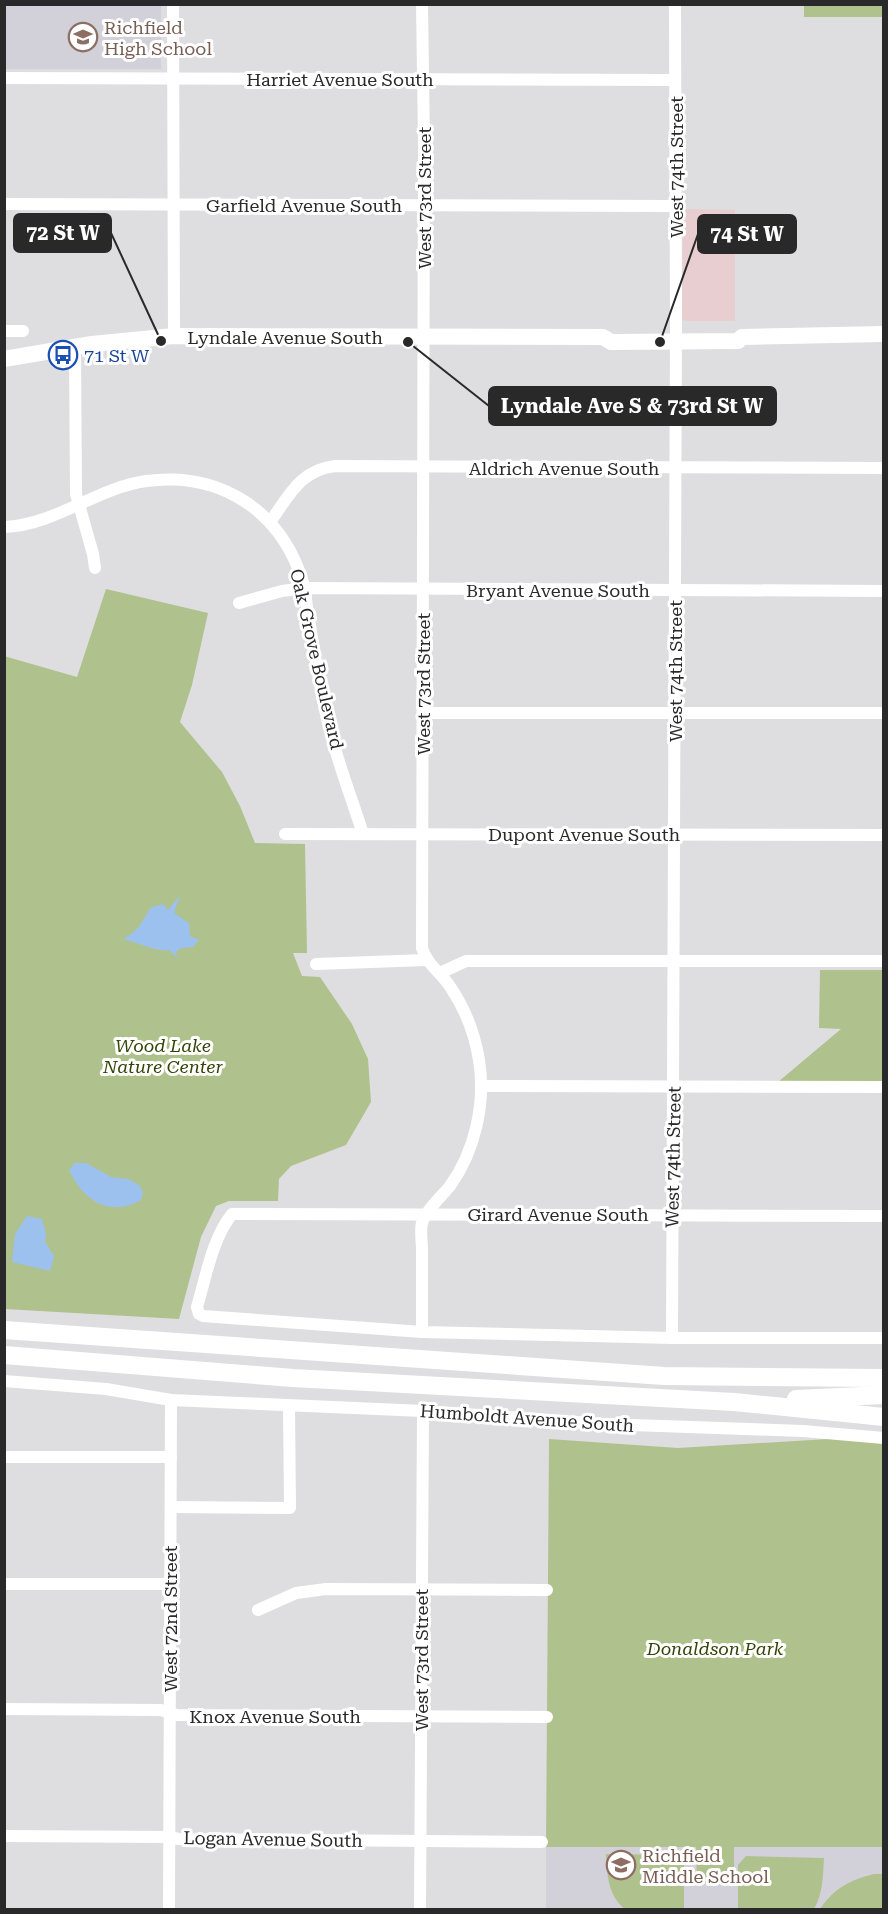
<svg xmlns="http://www.w3.org/2000/svg" width="888" height="1914" font-family="'Roboto Serif',serif">
<style>
.commercial{fill:#e8ced0}
.built{fill:#d2d1da}
.green{fill:#afc28d}
.water{fill:#9cc1ef}
.lines{fill:none;stroke-linecap:round;stroke-linejoin:round}
.minor{stroke:#fff;stroke-width:12}
.major{stroke:#fff;stroke-width:16}
.highway{stroke:#fff;stroke-width:18}
.labels{text-anchor:middle;dominant-baseline:central;stroke-width:6;stroke-linejoin:round;paint-order:stroke}
.education-label{font-size:18px;fill:#785e54;stroke:#fff;text-anchor:start}
.street-label{font-size:18px;fill:#29292a;stroke:#fff}
.transit-label{font-size:18px;fill:#164399;stroke:#fff;text-anchor:start}
.park-label{font-size:18px;font-style:italic;fill:#334406;stroke:#fff}
.leader{fill:none;stroke:#29292a;stroke-width:2}
.callout-dot{fill:#29292a;stroke:#fff;stroke-width:2}
.callout{fill:#29292a;stroke:#29292a;stroke-width:2}
.callout-label{font-size:20px;text-anchor:middle;font-weight:bold;fill:#fff}
</style>
<rect width="100%" height="100%" fill="#dedee1"/>
<path class="commercial" d="M683 209 735 210V321H686L682 319Z"/>
<g class="built">
<rect x="5" y="5" width="156" height="64"/>
<path d="M546 1847H697V1883L734 1847H883V1909L546 1910Z"/>
</g>
<g class="green">
<rect x="804" y="5" width="79" height="12"/>
<path d="M106 589 208 613 192 685 180 722 222 772 240 806 255 843 305 844 307 953H293L302 976 320 977 352 1024 368 1059 371 1102 346 1145 291 1166 279 1179 278 1201H229L216 1206 201 1237 179 1319 5 1309 4 656 77 677Z"/>
<path d="M820 970H882L884 972 882 1005 883 1084 778 1082 841 1029 819 1028Z"/>
<path d="M845 1438 883 1444V1847H734V1883H697L696 1847H546L549 1439 678 1448Z"/>
<path d="M606 1854 679 1855 684 1859V1909H625C608 1896 607 1874 606 1854Z"/>
<path d="M746 1856 824 1858C823 1875 823 1894 814 1909H738V1865Z"/>
<path d="M874 1874H883V1909H820C834 1888 850 1880 874 1874Z"/>
</g>
<g class="water">
<path d="M180 895 174 913 189 923 190 936 199 940 193 947 181 948 175 953 178 959 169 950C156 952 137 942 123 939 137 932 143 922 150 908L163 904 168 910Z"/>
<path d="M75 1163H86L111 1177 128 1179 139 1185 143 1192 141 1200C109 1218 83 1200 69 1170Z"/>
<path d="M27 1216 42 1219 46 1234 45 1242 54 1256 50 1271 12 1262 15 1234Z"/>
</g>
<g class="lines">
<g class="minor">
<path d="M173 4 174 336"/>
<path d="M4 78 675 80"/>
<path d="M4 204 675 206"/>
<path d="M4 331H23"/>
<path d="M75 347 76 494 93 554 95 568"/>
<path d="M270 522C289 496 300 470 335 466L884 468"/>
<path d="M4 527C56 525 96 488 146 481 221 471 281 511 303 582 306 593 306 603 308 614 313 642 317 671 323 699 331 745 349 790 363 834"/>
<path d="M239 603 282 591 304 588 884 591"/>
<path d="M423 713H884"/>
<path d="M285 834 884 835"/>
<path d="M316 964 426 960"/>
<path d="M440 973 466 961H884"/>
<path d="M481 1086 884 1087"/>
<path d="M884 1216 232 1214C212 1239 206 1277 197 1307L199 1314 203 1316 422 1332 672 1338H884"/>
<path d="M422 1332C422 1305 422 1277 422 1250 422 1242 420 1230 422 1223 427 1209 441 1197 450 1186 475 1151 486 1103 479 1060 475 1035 465 1009 451 988 442 973 427 965 422 948L424 144 422 4"/>
<path d="M672 1338 676 331 675 4"/>
<path d="M4 1381 106 1389 171 1400 423 1411 604 1424 803 1431 884 1438"/>
<path d="M4 1457H171"/>
<path d="M171 1507 290 1508 289 1406"/>
<path d="M4 1584H170"/>
<path d="M258 1610 296 1593 326 1589 547 1590"/>
<path d="M4 1709 161 1710 177 1715 547 1717"/>
<path d="M4 1836 169 1837 179 1839 542 1842"/>
<path d="M169 1910 171 1400"/>
<path d="M420 1910 423 1411"/>
</g>
<path class="major" d="M4 359 92 344 174 336 603 337 611 342 738 341 742 337 884 334"/>
<g class="highway">
<path d="M4 1330 664 1376 884 1378"/>
<path d="M4 1355 293 1378 734 1402 884 1417"/>
<path d="M796 1399 884 1395"/>
</g>
</g>
<defs>
<g id="school-ring" transform="scale(1.5)"><circle r="9.5" fill="#fff" stroke="#8d6e63" stroke-width="1.5"/><path d="M0-5L7-2L0 1L-7-2ZM-4 1L0 2.5L4 1V4Q0 6-4 4Z" fill="#8d6e63"/></g>
<g id="bus-ring" transform="scale(1.5)"><circle r="9.5" fill="#fff" stroke="#1a4fb4" stroke-width="1.5"/><path d="M-5-6H5V4H4V6H2V4H-2V6H-4V4H-5ZM-3.5-4V0h7V-4ZM-3.5 1.2v1.5H-2V1.2ZM2 1.2v1.5H3.5V1.2Z" fill="#1a4fb4"/></g>
</defs>
<g fill-rule="evenodd">
<use href="#school-ring" x="83" y="37"/>
<use href="#bus-ring" x="63" y="355"/>
<use href="#school-ring" x="621" y="1865"/>
</g>
<g class="labels">
<g class="education-label">
<text x="104" y="27">Richfield<tspan x="104" dy="21">High School</tspan></text>
<text x="642" y="1855">Richfield<tspan x="642" dy="21">Middle School</tspan></text>
</g>
<g class="street-label">
<text x="340" y="79">Harriet Avenue South</text>
<text transform="translate(676 167) rotate(-90)">West 74th Street</text>
<text transform="translate(424 198) rotate(-90)">West 73rd Street</text>
<text x="304" y="205">Garfield Avenue South</text>
<text x="285" y="337">Lyndale Avenue South</text>
<text x="564" y="468">Aldrich Avenue South</text>
<text x="558" y="590">Bryant Avenue South</text>
<text transform="translate(317 659) rotate(77)">Oak Grove Boulevard</text>
<text transform="translate(675 671) rotate(-90)">West 74th Street</text>
<text transform="translate(423 684) rotate(-90)">West 73rd Street</text>
<text x="584" y="834">Dupont Avenue South</text>
<text transform="translate(673 1157) rotate(-89)">West 74th Street</text>
<text x="558" y="1214">Girard Avenue South</text>
<text transform="translate(527 1418) rotate(4)">Humboldt Avenue South</text>
<text transform="translate(170 1619) rotate(-90)">West 72nd Street</text>
<text transform="translate(421 1660) rotate(-90)">West 73rd Street</text>
<text x="275" y="1716">Knox Avenue South</text>
<text transform="translate(273 1839) rotate(1)">Logan Avenue South</text>
</g>
<g class="transit-label">
<text x="84" y="355">71 St W</text>
</g>
<g class="park-label">
<text x="163" y="1045">Wood Lake<tspan x="163" dy="21">Nature Center</tspan></text>
<text x="715" y="1648">Donaldson Park</text>
</g>
</g>
<path class="leader" d="M161 341L111 233M660 342L698 234M408 342L489 406"/>
<g class="callout-dot">
<circle cx="161" cy="341" r="6"/>
<circle cx="660" cy="342" r="6"/>
<circle cx="408" cy="342" r="6"/>
</g>
<g class="callout">
<rect x="14" y="214" width="97" height="38" rx="6"/>
<rect x="698" y="215" width="98" height="38" rx="6"/>
<rect x="489" y="387" width="287" height="38" rx="6"/>
</g>
<g class="callout-label">
<text x="63" y="240">72 St W</text>
<text x="747" y="241">74 St W</text>
<text x="632" y="413">Lyndale Ave S &amp; 73rd St W</text>
</g>
<rect width="888" height="1914" fill="none" stroke="#29292a" stroke-width="12"/>
</svg>
